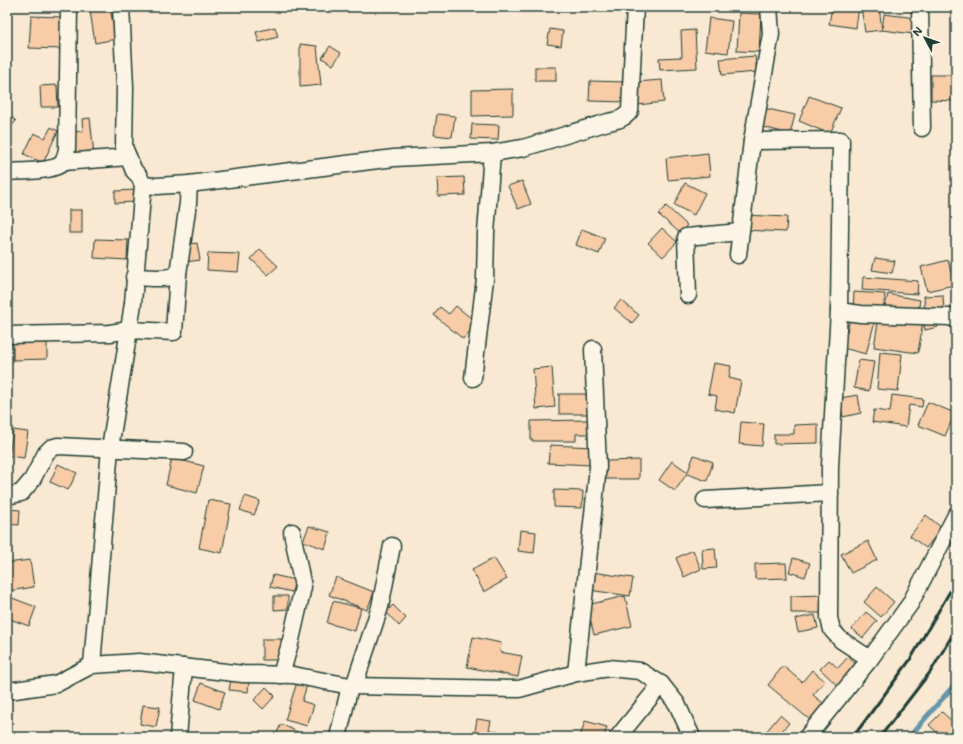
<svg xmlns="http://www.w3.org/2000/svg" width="963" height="744" font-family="Mali,sans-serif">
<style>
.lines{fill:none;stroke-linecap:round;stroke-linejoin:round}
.stream{stroke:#6696a8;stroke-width:5}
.building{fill:#f7cca6;stroke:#1f3d34}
.minor-casing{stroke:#1f3d34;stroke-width:19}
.minor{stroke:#fcf5e5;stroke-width:16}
.rail{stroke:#1f3d34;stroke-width:3}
</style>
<rect width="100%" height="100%" fill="#fae9d2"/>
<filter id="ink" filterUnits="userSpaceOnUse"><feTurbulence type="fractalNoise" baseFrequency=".025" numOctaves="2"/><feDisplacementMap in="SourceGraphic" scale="8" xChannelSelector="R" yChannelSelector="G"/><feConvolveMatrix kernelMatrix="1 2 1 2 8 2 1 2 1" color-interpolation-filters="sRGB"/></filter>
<g filter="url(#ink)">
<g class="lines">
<path class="stream" d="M909 737 956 683"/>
</g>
<g class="building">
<path d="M832 7H859L856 28 829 24Z"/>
<path d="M861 7H879L882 30 865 32Z"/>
<path d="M110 8 116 39 95 43 90 11Z"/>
<path d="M739 13 761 14 759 52 737 51Z"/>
<path d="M884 14 916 18 913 34 882 30Z"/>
<path d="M31 16 63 17 62 49 29 48Z"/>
<path d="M709 18 732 21 728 53 705 50Z"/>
<path d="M275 27 278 37 259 42 256 32Z"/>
<path d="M550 29 563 31 561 46 547 44Z"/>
<path d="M695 30 697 68 660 70 659 58 682 57 681 31Z"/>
<path d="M300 44 317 46 321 85 300 87Z"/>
<path d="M330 46 341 53 333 65 322 58Z"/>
<path d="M755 56 757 72 722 75 720 59Z"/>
<rect x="535" y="67" width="21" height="14"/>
<path d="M931 75H956V101L931 100Z"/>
<path d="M662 80 664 102 638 105 636 82Z"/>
<path d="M590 81 627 82 626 102 589 101Z"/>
<path d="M57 85 58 107H41L40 86Z"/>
<path d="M513 89V115L472 116V90Z"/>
<path d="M809 96 841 108 830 134 799 121Z"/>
<path d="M763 108 795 115 790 134 759 126Z"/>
<path d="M7 113 16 121 7 131Z"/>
<path d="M437 114 455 116 452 137 434 135Z"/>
<path d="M90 118 94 154 73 156 71 132 83 131 82 119Z"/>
<path d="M472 124 499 125 498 140 471 139Z"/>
<path d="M51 127 58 131 43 163 24 154 34 133 45 138Z"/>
<path d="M708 153 710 176 668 180 666 158Z"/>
<path d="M464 177 465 195 438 196 437 178Z"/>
<path d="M522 181 531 204 518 209 508 186Z"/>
<path d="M685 183 705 193 694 215 674 205Z"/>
<path d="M136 190 137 202 115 203V191Z"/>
<path d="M666 206 687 225 680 233 658 214Z"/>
<rect x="69" y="210" width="13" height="23"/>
<path d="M744 215 787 217 786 232 743 230Z"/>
<path d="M662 228 677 242 663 257 648 243Z"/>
<path d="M582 229 605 238 599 254 576 245Z"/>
<path d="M95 239 128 240 127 260 94 258Z"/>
<path d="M197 243 200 260 186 262 184 245Z"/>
<path d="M260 249 278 266 268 275 251 259Z"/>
<path d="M208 253 240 254 238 272 207 270Z"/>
<path d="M875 258 895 261 892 273 872 270Z"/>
<path d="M948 260 954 285 927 291 921 267Z"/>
<path d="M863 277 918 281 917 294 862 290Z"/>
<path d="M854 292 885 294 883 313 853 311Z"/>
<path d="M888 294 920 300 918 313 885 306Z"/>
<path d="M943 295 944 313 925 314 924 296Z"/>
<path d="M621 300 639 315 632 323 614 308Z"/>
<path d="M456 306 477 323 463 339 434 315 440 307 449 314Z"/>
<path d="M851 315 875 321 866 354 843 348Z"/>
<path d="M879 316 923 322 918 353 874 347Z"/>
<path d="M936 318 938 327 925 330 923 320Z"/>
<path d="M47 341V359L13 360V342Z"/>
<path d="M880 352 902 354 898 391 877 389Z"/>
<path d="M859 360 874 362 869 391 854 388Z"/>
<path d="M714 363 731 366 729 378 741 381 735 413 715 409 717 396 708 394Z"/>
<path d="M552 367 555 407 536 409 533 369Z"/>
<rect x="559" y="394" width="29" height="20"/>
<path d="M858 395 861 413 843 417 840 398Z"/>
<path d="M892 395 923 399 922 407 909 405 906 427 872 422 874 410 890 412Z"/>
<path d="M928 402 955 413 945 436 918 425Z"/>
<path d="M588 420V434H576V441H531V421Z"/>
<path d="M741 422 764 424 762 446 739 444Z"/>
<path d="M818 424V443L774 444V434H794V425Z"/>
<path d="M13 430 28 432 24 458 9 456Z"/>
<path d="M550 445 593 447 592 465 548 463Z"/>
<path d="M694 455 713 462 707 481 687 474Z"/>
<path d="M172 458 204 466 197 493 166 485Z"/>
<path d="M639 460V479H605V461Z"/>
<path d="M672 461 688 472 675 491 659 480Z"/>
<path d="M58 464 77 473 68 490 50 482Z"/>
<path d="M554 490 583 491 582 508 554 507Z"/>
<path d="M245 496 260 501 254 515 240 510Z"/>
<path d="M208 500 231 504 222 553 199 548Z"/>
<path d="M7 509 20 510 19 525 7 524Z"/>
<path d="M926 515 942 528 926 548 910 536Z"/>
<path d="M309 526 330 532 325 549 303 541Z"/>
<path d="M520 530 536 532 534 553 518 551Z"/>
<path d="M868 541 877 560 851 573 841 554Z"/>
<path d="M715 548 717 568 703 569 702 549Z"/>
<path d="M693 550 701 569 684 577 676 558Z"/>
<path d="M494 558 507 579 484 592 472 570Z"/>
<path d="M793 558 810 563 805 577 789 572Z"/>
<path d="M30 560 34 587 9 591 7 563Z"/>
<path d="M786 563 787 578 755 579V564Z"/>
<path d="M592 572 633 578 630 596 589 590Z"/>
<path d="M273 575 295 580 292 592 270 587Z"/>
<path d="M336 577 374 592 367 610 329 595Z"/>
<path d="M877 587 894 602 881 617 864 602Z"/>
<path d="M823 595V613H791V596Z"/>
<path d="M7 596 36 607 29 626 7 618Z"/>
<path d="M274 596H288V609L274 610Z"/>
<path d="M625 596 632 626 594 635 587 605Z"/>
<path d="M333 601 361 608 355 631 327 623Z"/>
<path d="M393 605 406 618 399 626 386 612Z"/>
<path d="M866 612 877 621 863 638 852 629Z"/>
<path d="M815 615 818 628 798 632 795 619Z"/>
<path d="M473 637 501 643 500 652 522 656 518 677 467 667Z"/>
<path d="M262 639H281L282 660H262Z"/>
<path d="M848 657 858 666 839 687 820 669 829 660 838 668Z"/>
<path d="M783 666 802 682 812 670 825 681 813 695 829 708 816 725 768 685Z"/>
<path d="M231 679 249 682 248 692 229 690Z"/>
<path d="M297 682 307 685 302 701 314 705 307 726 285 720Z"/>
<path d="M201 683 225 692 219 709 195 700Z"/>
<path d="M266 687 275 696 263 709 254 700Z"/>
<path d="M143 705 160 707 156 727 140 724Z"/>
<path d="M942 712 956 725V737H942L929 725Z"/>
<path d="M780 715 789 723 777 737H769L765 733Z"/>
<path d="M477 719 491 721 489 730 508 733 507 737H474Z"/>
<path d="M585 721 607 727 604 737H580Z"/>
<path d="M281 724 308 737H275Z"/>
</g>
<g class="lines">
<g class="minor-casing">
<g id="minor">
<path d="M121 7 125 87 124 147 134 171 139 176 143 185 157 186 189 184 394 158 492 153 523 148 608 122C618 120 624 119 630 111L631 87 635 7"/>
<path d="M920 7 922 128"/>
<path d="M752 141 841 140 839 311 830 466 829 618 832 630 841 640 870 659"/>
<path d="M63 162 128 157"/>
<path d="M7 172C19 171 56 172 63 162 65 159 66 153 67 149L69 7"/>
<path d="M738 255 752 141 771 34 769 7"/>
<path d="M134 277C147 277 167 281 178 274L188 203 189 184"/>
<path d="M688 295 686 237 740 232"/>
<path d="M839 311 861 314 949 317 956 319"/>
<path d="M7 335 110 333 129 330 133 303 143 185"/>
<path d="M473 378 485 279 486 233 492 153"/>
<path d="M7 496 21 493 32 480 46 453 51 448 58 446 184 452"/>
<path d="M705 500 830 493"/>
<path d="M92 665 110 448 129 330 174 332 178 274"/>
<path d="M576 673 598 467 593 349"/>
<path d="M281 675 291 640 303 587 292 532"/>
<path d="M354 686 380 607 392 546"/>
<path d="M7 690H15L56 684 92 665 139 662 243 674 293 675 350 686 519 689 576 673 609 668 640 671 661 684 677 704 692 737"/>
<path d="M178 737 184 667"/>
<path d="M338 737 350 686"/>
<path d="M618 737 661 684"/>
<path d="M807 737 870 659 910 604 956 515"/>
</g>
</g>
<use href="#minor" class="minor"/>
<g class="rail">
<path d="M853 737 910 660 956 581"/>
<path d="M880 737 931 671 956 629"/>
</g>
</g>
</g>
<rect width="963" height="744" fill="none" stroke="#fcf5e5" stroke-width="24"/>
<rect x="12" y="12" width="939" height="720" fill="none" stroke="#1f3d34" stroke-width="1.5" filter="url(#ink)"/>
<g transform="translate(925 38) rotate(311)" stroke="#fcf5e5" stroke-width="3" paint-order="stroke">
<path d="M0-3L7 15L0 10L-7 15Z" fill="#1f3d34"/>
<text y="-6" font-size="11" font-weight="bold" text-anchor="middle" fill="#1f3d34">N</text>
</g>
</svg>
